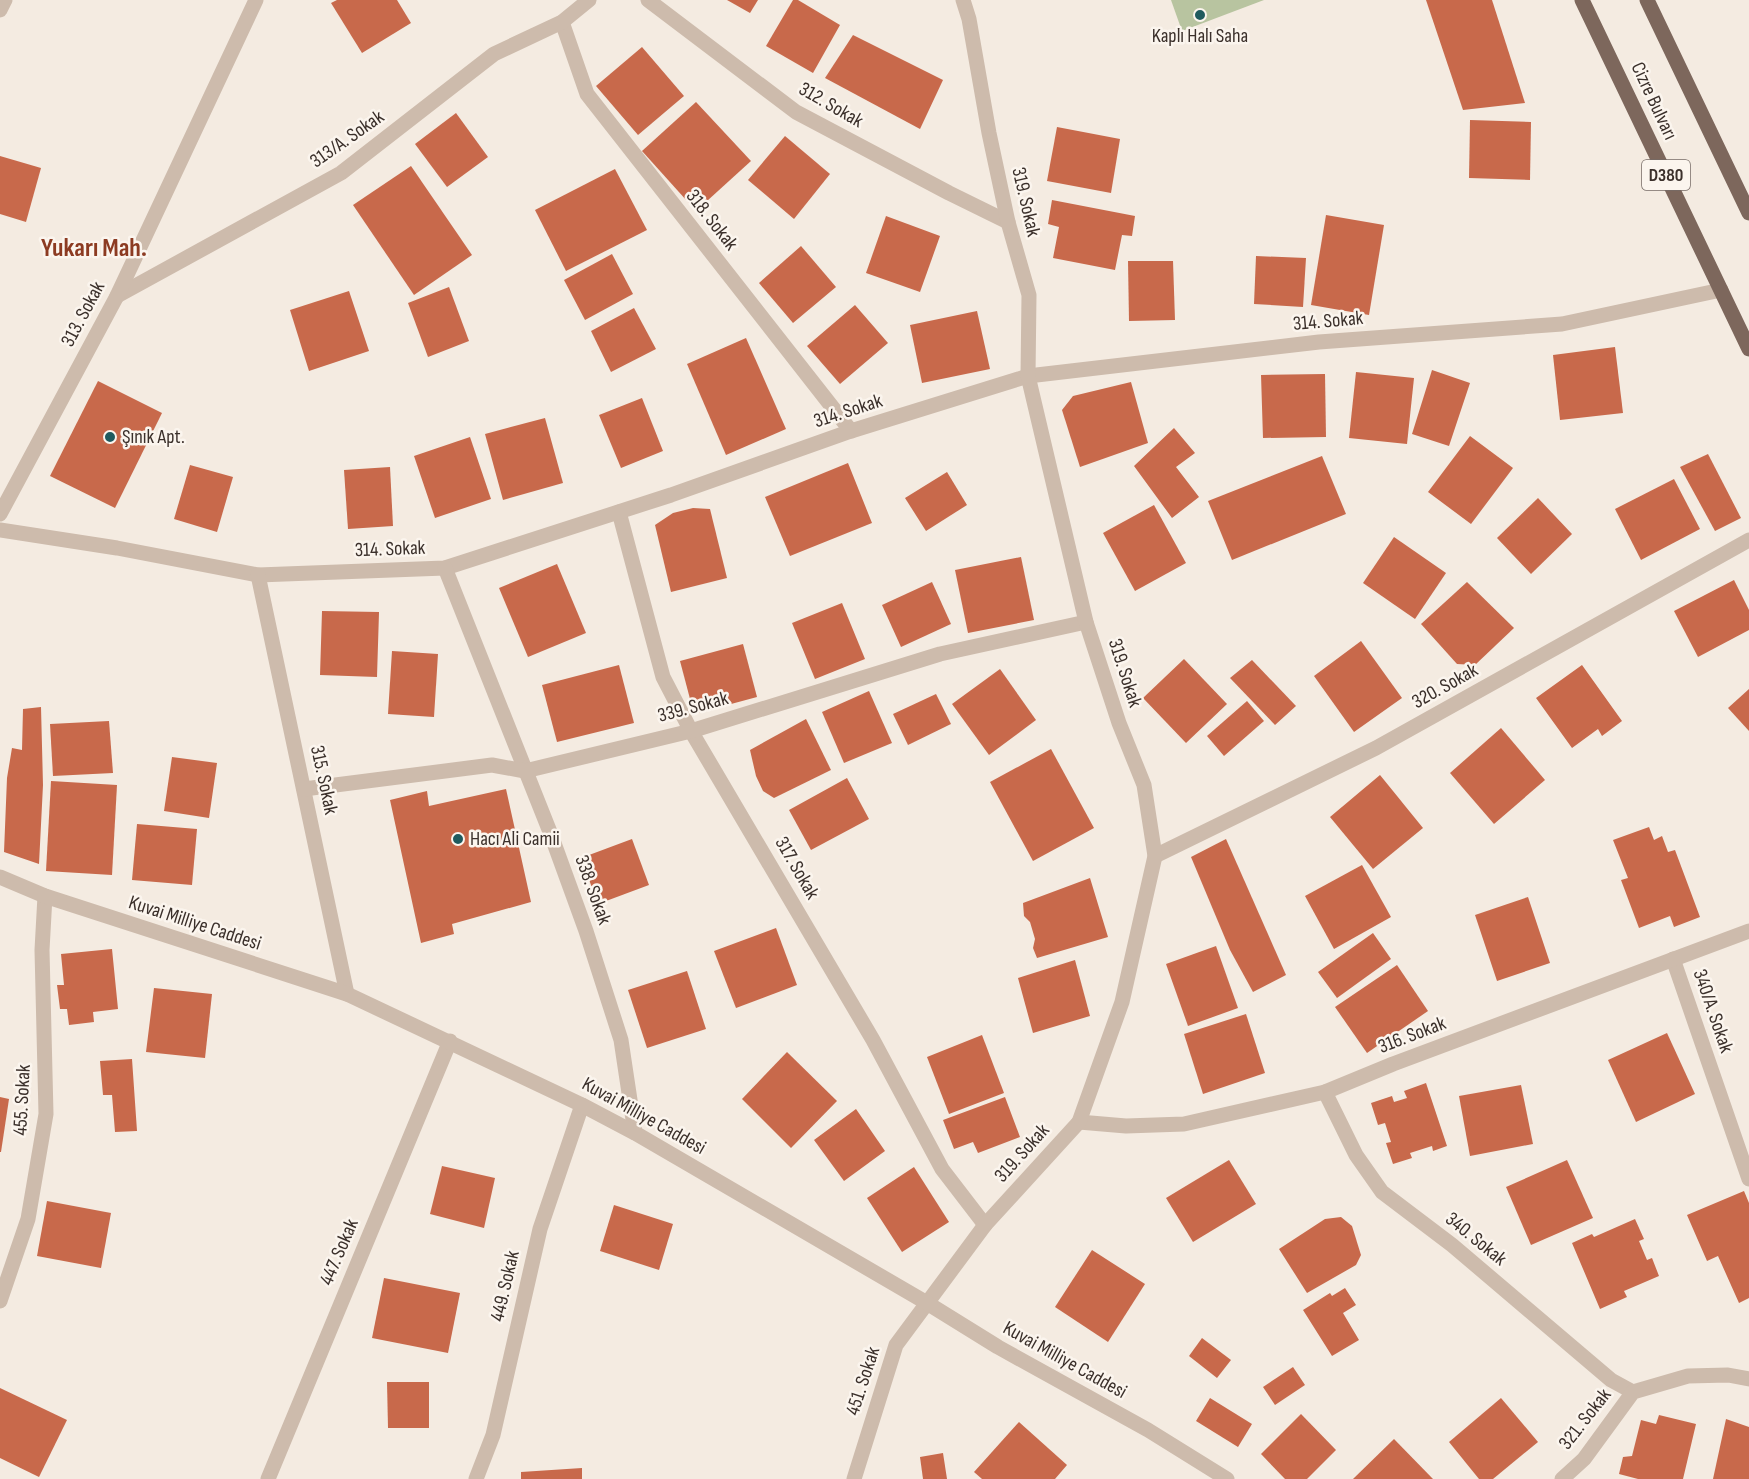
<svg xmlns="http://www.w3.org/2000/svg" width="1749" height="1479" font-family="'Sofia Sans Condensed',sans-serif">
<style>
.green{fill:#b8c4a0}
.building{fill:#c8694b}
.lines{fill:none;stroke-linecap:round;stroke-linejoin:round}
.minor{stroke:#cdbbac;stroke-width:15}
.tertiary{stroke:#cdbbac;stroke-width:15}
.primary{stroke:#7d675c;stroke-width:15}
.poi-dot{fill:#1f5a5e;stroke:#fbf5ee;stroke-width:2}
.labels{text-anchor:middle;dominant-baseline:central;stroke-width:5;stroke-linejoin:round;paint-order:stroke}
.shield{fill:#fbf5ee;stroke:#756b66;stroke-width:1.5}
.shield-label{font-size:18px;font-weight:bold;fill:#3b302b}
.poi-label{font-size:20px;fill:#3b302b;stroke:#fbf5ee;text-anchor:start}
.street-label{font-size:20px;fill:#3b302b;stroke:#fbf5ee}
.district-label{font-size:26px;font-weight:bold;fill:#8c3b22;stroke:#fbf5ee}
</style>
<rect width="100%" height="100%" fill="#f4ebe1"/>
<path class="green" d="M1171 0H1264L1182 31Z"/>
<g class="building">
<path d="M337 0H397L411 23 362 53 331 3Z"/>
<path d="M727 0H758L750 13Z"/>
<path d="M793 0H798L840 25 813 73 766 46Z"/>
<path d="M1426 0H1492L1525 103 1463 110Z"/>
<path d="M853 35 943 80 920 129 825 78Z"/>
<path d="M642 47 684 96 638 135 596 86Z"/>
<path d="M696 102 751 161 696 211 642 151Z"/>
<path d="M456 113 488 157 447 187 415 144Z"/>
<path d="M1470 120 1531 122 1530 180 1469 178Z"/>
<path d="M1057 127 1120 139 1111 193 1047 181Z"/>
<path d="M785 136 830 174 794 219 748 180Z"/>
<path d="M0 156 41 168 26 222 0 214Z"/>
<path d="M411 166 472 255 414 295 353 205Z"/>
<path d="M615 169 647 230 566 271 535 210Z"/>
<path d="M1052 200 1135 216 1132 236 1122 235 1115 270 1053 258 1059 227 1048 224Z"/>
<path d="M1326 215 1384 225 1369 315 1311 305Z"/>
<path d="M886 216 940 236 920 292 866 273Z"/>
<path d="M801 246 836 287 793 323 759 283Z"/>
<path d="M612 254 633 294 585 320 564 280Z"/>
<path d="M1256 256 1306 258 1303 307 1254 304Z"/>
<path d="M1128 261H1173L1175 320 1129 321Z"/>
<path d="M449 287 469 341 428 357 408 303Z"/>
<path d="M349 291 369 351 309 371 290 310Z"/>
<path d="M855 305 888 343 840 384 807 346Z"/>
<path d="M634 308 656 349 611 372 591 331Z"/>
<path d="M977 311 990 369 922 383 910 325Z"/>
<path d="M746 338 786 429 726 455 687 364Z"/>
<path d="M1615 347 1623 413 1560 420 1553 355Z"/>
<path d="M1432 370 1470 383 1449 446 1412 434Z"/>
<path d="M1356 372 1414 378 1407 444 1349 438Z"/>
<path d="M1325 374 1326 437 1263 438 1261 375Z"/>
<path d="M98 381 162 413 115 508 50 476Z"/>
<path d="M1131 382 1148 443 1080 467 1062 410 1073 396Z"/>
<path d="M642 398 663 451 621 468 599 415Z"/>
<path d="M545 418 563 483 503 500 485 434Z"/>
<path d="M1174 428 1195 453 1176 467 1199 497 1172 518 1134 466Z"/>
<path d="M1470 436 1513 468 1471 524 1428 492Z"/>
<path d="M470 437 491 499 435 518 414 456Z"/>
<path d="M1708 454 1741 518 1715 531 1680 467Z"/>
<path d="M1322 456 1346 514 1232 560 1208 501Z"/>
<path d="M848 463 872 523 790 556 765 497Z"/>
<path d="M190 465 233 477 217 532 174 519Z"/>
<path d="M390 467 393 526 348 529 344 470Z"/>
<path d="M947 472 967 505 926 531 905 498Z"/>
<path d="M1674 479 1700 529 1641 560 1615 509Z"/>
<path d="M1538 498 1572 534 1531 574 1497 538Z"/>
<path d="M1154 505 1186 563 1135 591 1103 533Z"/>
<path d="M693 508 710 509 727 578 671 592 655 525 673 513Z"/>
<path d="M1394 537 1446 573 1415 619 1363 583Z"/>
<path d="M1021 557 1034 620 968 633 955 570Z"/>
<path d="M557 564 586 633 528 657 499 588Z"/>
<path d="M1734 580 1749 610V630L1698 657 1674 611Z"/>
<path d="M932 582 951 624 901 647 882 605Z"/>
<path d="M1467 582 1514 628 1475 665 1457 664 1421 624Z"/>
<path d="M842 603 865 659 815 679 792 623Z"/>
<path d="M322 611 379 612 377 677 320 675Z"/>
<path d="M1361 641 1402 698 1354 732 1314 676Z"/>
<path d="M743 644 757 697 694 714 680 661Z"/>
<path d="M392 651 438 654 434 717 388 714Z"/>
<path d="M1184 659 1227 704 1186 743 1143 698Z"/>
<path d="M1252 660 1296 706 1275 725 1230 678Z"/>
<path d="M619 665 634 723 557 742 542 685Z"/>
<path d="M1582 665 1622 721 1602 736 1598 729 1572 748 1536 698Z"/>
<path d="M1000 669 1036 720 989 755 952 704Z"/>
<path d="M1749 689V731L1728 708Z"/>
<path d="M869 691 892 743 844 763 822 712Z"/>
<path d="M936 694 951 724 908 745 893 714Z"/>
<path d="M1247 701 1264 721 1224 756 1207 736Z"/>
<path d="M41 707 43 785 39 864 4 852 7 778 12 748 22 750 23 709Z"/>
<path d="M806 719 831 770 774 798 763 791 756 776 750 750Z"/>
<path d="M109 721 113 773 53 776 50 724Z"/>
<path d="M1501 728 1545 780 1494 824 1450 773Z"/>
<path d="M1051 749 1094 828 1033 861 990 782Z"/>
<path d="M172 757 217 763 209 818 164 811Z"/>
<path d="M1380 775 1423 828 1373 869 1330 817Z"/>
<path d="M847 778 869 819 811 850 789 810Z"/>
<path d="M51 781 117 785 112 875 46 871Z"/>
<path d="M506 789 531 902 452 924 454 934 421 943 390 800 427 791 429 806Z"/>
<path d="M137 824 197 829 192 885 132 880Z"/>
<path d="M1649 827 1654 840 1662 836 1668 852 1675 850 1700 917 1674 927 1670 916 1639 928 1621 880 1628 878 1613 840Z"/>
<path d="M632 839 649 885 598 904 581 858Z"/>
<path d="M1226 839 1286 975 1253 992 1230 950 1191 857Z"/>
<path d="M1362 865 1391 917 1334 949 1305 896Z"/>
<path d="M1090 878 1108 937 1037 958 1033 948 1035 939 1030 922 1024 916 1023 903Z"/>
<path d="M1528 897 1550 963 1497 981 1475 915Z"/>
<path d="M776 928 797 985 736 1008 714 951Z"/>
<path d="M1373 933 1391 959 1337 998 1318 972Z"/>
<path d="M1216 946 1238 1008 1188 1026 1166 964Z"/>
<path d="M112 949 118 1009 93 1012 94 1022 69 1025 67 1009H60L57 985H64L61 954Z"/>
<path d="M1075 960 1090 1016 1033 1033 1018 978Z"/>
<path d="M1397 965 1428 1011 1367 1053 1335 1007Z"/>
<path d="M687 971 706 1029 647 1048 628 990Z"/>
<path d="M154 988 212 994 205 1058 146 1052Z"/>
<path d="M1246 1014 1265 1073 1203 1094 1184 1034Z"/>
<path d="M1667 1033 1695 1094 1636 1122 1608 1060Z"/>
<path d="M982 1035 1004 1093 949 1114 927 1057Z"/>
<path d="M787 1052 837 1101 791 1148 742 1099Z"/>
<path d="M132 1059 137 1131 115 1132 112 1095H103L100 1061Z"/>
<path d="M1426 1083 1447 1146 1433 1151 1432 1146 1410 1153 1412 1158 1393 1164 1386 1143 1391 1142 1385 1123 1378 1125 1371 1103 1392 1096 1394 1102 1407 1098 1404 1091Z"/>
<path d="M1521 1085 1533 1144 1470 1156 1459 1096Z"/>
<path d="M0 1097 9 1099 1 1152H0Z"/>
<path d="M1005 1097 1020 1137 978 1153 973 1142 954 1149 943 1120Z"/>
<path d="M856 1109 885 1151 844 1181 814 1140Z"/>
<path d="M1229 1160 1256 1204 1193 1242 1166 1198Z"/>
<path d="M1567 1160 1593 1218 1531 1245 1506 1187Z"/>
<path d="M442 1166 495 1178 484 1228 430 1214Z"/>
<path d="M914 1167 949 1222 902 1252 867 1198Z"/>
<path d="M1744 1191 1749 1203V1298L1739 1303 1718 1256 1707 1261 1687 1215Z"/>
<path d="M47 1201 111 1213 101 1268 37 1256Z"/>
<path d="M614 1205 673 1224 659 1270 600 1251Z"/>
<path d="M1341 1217 1352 1226 1361 1255 1356 1265 1307 1293 1279 1249 1325 1219Z"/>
<path d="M1635 1219 1644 1239 1639 1241 1647 1260 1652 1258 1659 1276 1624 1291 1627 1297 1600 1309 1572 1243 1592 1234 1594 1237Z"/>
<path d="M1092 1250 1145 1284 1108 1342 1055 1307Z"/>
<path d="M384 1278 460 1293 448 1353 372 1338Z"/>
<path d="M1345 1288 1356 1305 1343 1313 1359 1340 1332 1356 1303 1310 1330 1293 1332 1296Z"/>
<path d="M1202 1338 1231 1360 1217 1378 1189 1356Z"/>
<path d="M1293 1367 1305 1385 1275 1405 1263 1387Z"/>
<path d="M387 1382H429V1428H388Z"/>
<path d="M0 1388 67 1420 39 1477 0 1458Z"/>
<path d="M1210 1398 1252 1424 1238 1447 1196 1421Z"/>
<path d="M1501 1398 1538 1442 1493 1479H1479L1449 1442Z"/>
<path d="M1301 1414 1336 1450 1307 1479H1285L1261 1454Z"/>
<path d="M1659 1415 1696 1424 1683 1479H1638L1619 1474 1623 1457 1632 1456 1641 1420 1656 1424Z"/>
<path d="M1726 1419 1749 1427V1479H1713Z"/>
<path d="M1019 1422 1067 1465 1055 1479H982L974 1472Z"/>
<path d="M1394 1439 1433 1479H1353Z"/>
<path d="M943 1453 947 1479H923L920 1457Z"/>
<path d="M582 1468V1479H521V1472Z"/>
</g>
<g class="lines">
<g class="minor">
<path d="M648 0 796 112 949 193 1008 222"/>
<path d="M0 10 5 0"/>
<path d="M562 22 587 94 851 431"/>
<path d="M117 296 341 173 494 54 562 22 589 0"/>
<path d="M619 512 663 677 691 731 873 1040 942 1169 985 1225"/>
<path d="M0 514 117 296 256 0"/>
<path d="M0 530 117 548 258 575 445 568 671 495 851 431 1028 376 1319 342 1562 324 1721 290"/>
<path d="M445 568 550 832 586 931 621 1040 635 1133"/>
<path d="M258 575 347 994"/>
<path d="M304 789 492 765 525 771 691 731 940 654 1086 622"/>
<path d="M1155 856 1376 748 1749 540"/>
<path d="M1673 959 1749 1179"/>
<path d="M1325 1092 1356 1155 1382 1192 1452 1245 1611 1380 1633 1392"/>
<path d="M1079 1122 1126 1126 1184 1124 1325 1092 1393 1064 1749 931"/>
<path d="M0 1301 28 1219 46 1114 42 950 45 896"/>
<path d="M268 1479 450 1041"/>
<path d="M476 1479 493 1435 540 1229 582 1105"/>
<path d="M854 1479 896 1345 985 1225 1079 1122 1122 1002 1155 856 1144 785 1119 723 1086 622 1028 376 1029 295 1008 222 989 133 969 19 963 0"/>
<path d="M1562 1479 1584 1459 1633 1392 1688 1376 1728 1375 1749 1379"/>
</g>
<path class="tertiary" d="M0 877 45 896 347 994 582 1105 635 1133 927 1303 998 1347 1148 1430 1227 1479"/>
<g class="primary">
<path d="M1582 0 1749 349"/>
<path d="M1647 0 1749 213"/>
</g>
</g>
<g class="poi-dot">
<circle cx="1200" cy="15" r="6"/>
<circle cx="110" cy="437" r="6"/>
<circle cx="458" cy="839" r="6"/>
</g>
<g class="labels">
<rect class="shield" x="1642" y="160" width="48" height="30" rx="4.5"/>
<g class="shield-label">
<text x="1666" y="175">D380</text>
</g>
<g class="poi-label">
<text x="1200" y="36" text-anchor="middle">Kaplı Halı Saha</text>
<text x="122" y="437">Şınık Apt.</text>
<text x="470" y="839">Hacı Ali Camii</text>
</g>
<g class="street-label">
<text transform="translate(1654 101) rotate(65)">Cizre Bulvarı</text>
<text transform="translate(831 105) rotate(30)">312. Sokak</text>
<text transform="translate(347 139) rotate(-35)">313/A. Sokak</text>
<text transform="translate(1026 202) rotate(77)">319. Sokak</text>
<text transform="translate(712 220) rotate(52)">318. Sokak</text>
<text transform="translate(83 314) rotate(-62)">313. Sokak</text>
<text transform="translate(1328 321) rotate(-5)">314. Sokak</text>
<text transform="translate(848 411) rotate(-18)">314. Sokak</text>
<text transform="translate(390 549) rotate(-2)">314. Sokak</text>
<text transform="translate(1125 673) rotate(72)">319. Sokak</text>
<text transform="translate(1445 686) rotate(-29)">320. Sokak</text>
<text transform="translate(693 707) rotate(-15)">339. Sokak</text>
<text transform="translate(324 780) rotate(78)">315. Sokak</text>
<text transform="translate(797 868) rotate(60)">317. Sokak</text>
<text transform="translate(593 890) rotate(70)">338. Sokak</text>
<text transform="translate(195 923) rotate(18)">Kuvai Milliye Caddesi</text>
<text transform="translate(1713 1011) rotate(71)">340/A. Sokak</text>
<text transform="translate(1412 1035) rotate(-21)">316. Sokak</text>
<text transform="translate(22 1100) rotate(-87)">455. Sokak</text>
<text transform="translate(644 1116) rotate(29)">Kuvai Milliye Caddesi</text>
<text transform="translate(1022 1153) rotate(-48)">319. Sokak</text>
<text transform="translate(1476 1239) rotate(39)">340. Sokak</text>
<text transform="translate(339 1252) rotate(-67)">447. Sokak</text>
<text transform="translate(505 1286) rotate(-77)">449. Sokak</text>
<text transform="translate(1065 1360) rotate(29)">Kuvai Milliye Caddesi</text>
<text transform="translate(863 1381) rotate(-72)">451. Sokak</text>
<text transform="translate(1585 1419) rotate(-52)">321. Sokak</text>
</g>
<g class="district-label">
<text x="94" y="248">Yukarı Mah.</text>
</g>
</g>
</svg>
